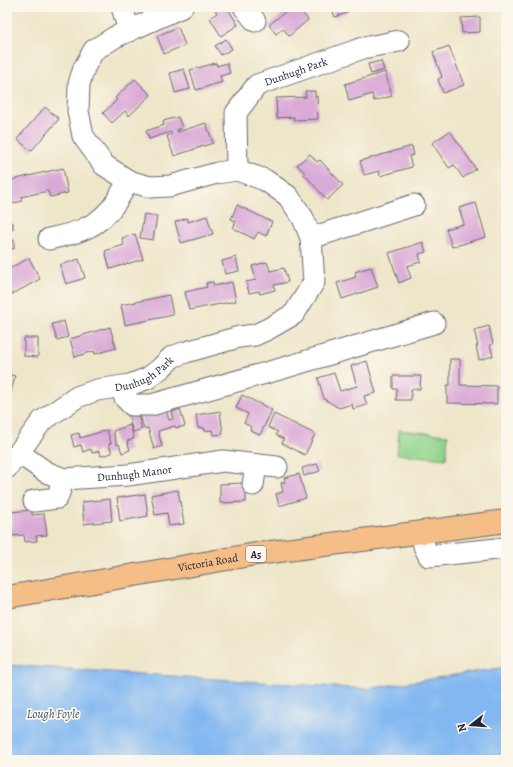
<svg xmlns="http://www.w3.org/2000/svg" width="513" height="767" font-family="Alegreya,serif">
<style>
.green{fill:#93d58c;stroke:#5a7c64}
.water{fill:#82b7f1;stroke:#526c96}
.building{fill:#daaad7}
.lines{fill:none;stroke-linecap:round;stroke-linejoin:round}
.minor-casing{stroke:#69676d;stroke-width:23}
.highway-casing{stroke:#69676d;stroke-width:24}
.minor{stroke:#fff;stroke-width:21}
.highway{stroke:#f6be87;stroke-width:22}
.labels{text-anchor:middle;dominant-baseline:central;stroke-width:3.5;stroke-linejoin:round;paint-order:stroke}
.shield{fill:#fbf7ec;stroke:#636270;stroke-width:1}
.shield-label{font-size:10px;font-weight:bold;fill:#22223b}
.street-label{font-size:11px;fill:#22223b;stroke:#fbf7ec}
.water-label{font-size:12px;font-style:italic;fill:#44567b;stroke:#fbf7ec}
</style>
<rect width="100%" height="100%" fill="#fbf7ec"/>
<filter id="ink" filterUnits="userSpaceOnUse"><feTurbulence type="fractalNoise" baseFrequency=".025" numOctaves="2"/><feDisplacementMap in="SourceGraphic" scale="8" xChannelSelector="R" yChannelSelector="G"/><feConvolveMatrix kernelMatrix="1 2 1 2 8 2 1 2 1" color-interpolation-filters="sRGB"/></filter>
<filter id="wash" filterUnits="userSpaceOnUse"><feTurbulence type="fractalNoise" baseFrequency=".012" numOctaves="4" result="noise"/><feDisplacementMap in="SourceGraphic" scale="16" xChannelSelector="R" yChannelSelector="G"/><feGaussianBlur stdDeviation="0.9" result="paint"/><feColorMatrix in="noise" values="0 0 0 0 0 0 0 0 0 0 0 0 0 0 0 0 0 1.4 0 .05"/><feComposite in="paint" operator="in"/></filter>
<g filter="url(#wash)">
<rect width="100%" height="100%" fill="#eee6c9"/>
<path class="green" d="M399 430 448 435 446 459 397 454Z"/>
<path class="water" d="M7 665 366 689 506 667V760H7Z"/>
<g id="blocks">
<g class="building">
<path d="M213 7H224L225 8 227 7 238 25 221 36 210 18 217 13Z"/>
<path d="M291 7H298L308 20 289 36 283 28 276 34 269 25Z"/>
<path d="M331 7H359L351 10 350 8 346 9 347 13 335 17Z"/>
<path d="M480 17V32L462 33 461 18Z"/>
<path d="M178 27 185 45 164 54 157 36Z"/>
<path d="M226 39 232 49 221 55 215 46Z"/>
<path d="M449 46 464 85 443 93 438 79 442 77 433 52Z"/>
<path d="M381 61 384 70 371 74 368 64Z"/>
<path d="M216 63 217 66 227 63 230 73 220 76 222 82 196 90 190 70Z"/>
<path d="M184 69 190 89 175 93 170 73Z"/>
<path d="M385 72 392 96 374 101 372 94 349 101 345 84Z"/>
<path d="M135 79 151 95 129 116 125 111 112 123 103 113 117 100 115 98Z"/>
<path d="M305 91H315V97L317 96 318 119 294 120V117L277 118 276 98 306 97Z"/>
<path d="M45 107 59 119 31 151 17 139Z"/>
<path d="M178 117 182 128 177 130 178 132 206 123 213 143 174 156 167 136 172 134 171 132 149 139 146 131 164 125 163 121Z"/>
<path d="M450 131 476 169 463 178 454 165 449 168 432 143Z"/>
<path d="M412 146 414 155 409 156 412 167 380 176 379 171 364 175 360 161Z"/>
<path d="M310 154 317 162 320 160 343 185 327 200 304 174 305 173 297 165Z"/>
<path d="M506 161V179L501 163Z"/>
<path d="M63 168 68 193 50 197 48 191 21 197 22 201 7 205V181Z"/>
<path d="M476 203 486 237 452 247 446 229 464 224 459 208Z"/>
<path d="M237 205 272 222 266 236 258 232 254 239 233 228 236 221 231 219Z"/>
<path d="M144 214 157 216 153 240 140 238Z"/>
<path d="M207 216 213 234 181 243 175 222 188 218V222Z"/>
<path d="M7 222 13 223V229L7 228Z"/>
<path d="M135 234 143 259 110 269 105 251 124 245 122 238Z"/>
<path d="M7 240H14V249L7 248Z"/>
<path d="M423 242 426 252 419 254 421 262 407 266 411 278 399 283 389 253Z"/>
<path d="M236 257 239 271 225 274 222 261Z"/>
<path d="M29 258 40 279 7 297V270Z"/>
<path d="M79 259 85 278 66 284 60 265Z"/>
<path d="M267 262 270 271 284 268 288 282 274 285 275 290 260 294 259 291 249 293 246 282 256 280 252 266Z"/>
<path d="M371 267 378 287 342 299 337 283 356 277 355 272Z"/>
<path d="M213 282 214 286 232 282 236 301 189 310 185 292 207 287 206 283Z"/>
<path d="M169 295 173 315 125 325 121 305Z"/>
<path d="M64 321 68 337 57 340 52 324Z"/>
<path d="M489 326 493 344 490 345 493 356 479 360 476 346H478L474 330Z"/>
<path d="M110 327 116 348 95 354 94 351 75 357 70 339Z"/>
<path d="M24 338H38V357L24 356Z"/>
<path d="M450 359H460V385L497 386V404L447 403V385H450Z"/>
<path d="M367 361 376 393 364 396 367 405 353 409 352 404 339 408 324 399 318 378 334 373 340 391 357 386 351 366Z"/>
<path d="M7 374 15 376 8 404H7Z"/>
<path d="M393 376H421L420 389H411V400H396L397 389H393Z"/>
<path d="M242 395 272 410 260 435 250 430 251 427 244 423 248 414 236 408Z"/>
<path d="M165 406 169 420 173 419 171 412 180 409 185 426 176 428 175 426 158 431 162 446 154 449 148 428 144 429 140 414Z"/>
<path d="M220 411 223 434 213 435 212 430 205 431 204 428H198L196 415Z"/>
<path d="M137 412 142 429 133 432 128 415Z"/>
<path d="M274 414 315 434 305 455 282 443 284 439 276 435 278 432 268 427Z"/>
<path d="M130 425 134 439 127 441 130 450 122 453 119 444 117 445 113 431Z"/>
<path d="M107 430 111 443 109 444 112 453 101 456 99 451 92 453 91 449 83 452 81 445 74 447 71 435 79 433 80 438Z"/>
<path d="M317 464 320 471 304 476 302 468Z"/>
<path d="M299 474 306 498 279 506 276 494 283 492 281 483 285 482 284 478Z"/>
<path d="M246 483V502L220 503V484Z"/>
<path d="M178 490 184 524 169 526 167 513 155 515 151 495Z"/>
<path d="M145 494 148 516 120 521 117 498Z"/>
<path d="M110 499 112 521 84 524 82 502Z"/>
<path d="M32 510V515L44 514 47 535 36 536 37 541 25 542 24 535 13 536 10 512Z"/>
</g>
</g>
</g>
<g filter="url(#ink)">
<use href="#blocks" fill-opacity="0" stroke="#69676d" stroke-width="1"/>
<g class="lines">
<g class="minor-casing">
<g id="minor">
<path d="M122 7 129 31"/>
<path d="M244 7 255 21"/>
<path id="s1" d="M237 170 236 113 257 85 363 48 399 41"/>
<path d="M311 238 414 205"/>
<path d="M49 239C71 234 92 230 108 212 116 204 122 191 129 181"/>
<path d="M121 387 125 398 132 405H151L280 369 434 323"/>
<path id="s2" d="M19 453 46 472 64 479 128 475 223 461 277 467"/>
<path id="s3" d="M7 468 42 421 77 397 97 390 130 385 148 378 161 368 172 357 186 352 239 337 255 335 268 329 294 314 314 282 311 238 303 218 288 196 265 180 237 170 217 173 170 186 150 187 129 181 104 165 83 136 78 111 79 84 84 68 94 50 115 37 182 7"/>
<path d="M253 485 256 465"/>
<path d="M34 501 57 498 64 479"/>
<path d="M422 532 424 546 429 556 506 548"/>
</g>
</g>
<g class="highway-casing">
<g id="highway">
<path id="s4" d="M7 597 256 554 506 521"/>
</g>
</g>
<use href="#minor" class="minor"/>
<use href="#highway" class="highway"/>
</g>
</g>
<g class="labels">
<rect class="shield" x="246" y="546" width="20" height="16" rx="3"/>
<g class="shield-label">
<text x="256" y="554">A5</text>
</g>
<g class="street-label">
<text stroke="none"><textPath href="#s1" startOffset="133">Dunhugh Park</textPath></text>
<text stroke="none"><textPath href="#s3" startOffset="173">Dunhugh Park</textPath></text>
<text stroke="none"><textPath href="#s2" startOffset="123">Dunhugh Manor</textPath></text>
<text stroke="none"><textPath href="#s4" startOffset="204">Victoria Road</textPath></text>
</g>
<g class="water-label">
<text x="53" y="714">Lough Foyle</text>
</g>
</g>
<rect width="513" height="767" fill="none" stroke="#fbf7ec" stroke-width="24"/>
<g transform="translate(471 725) rotate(253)" stroke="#fbf7ec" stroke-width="3" paint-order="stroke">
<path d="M0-3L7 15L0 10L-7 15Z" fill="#22223b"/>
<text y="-6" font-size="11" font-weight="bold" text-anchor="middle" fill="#22223b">N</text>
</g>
</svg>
